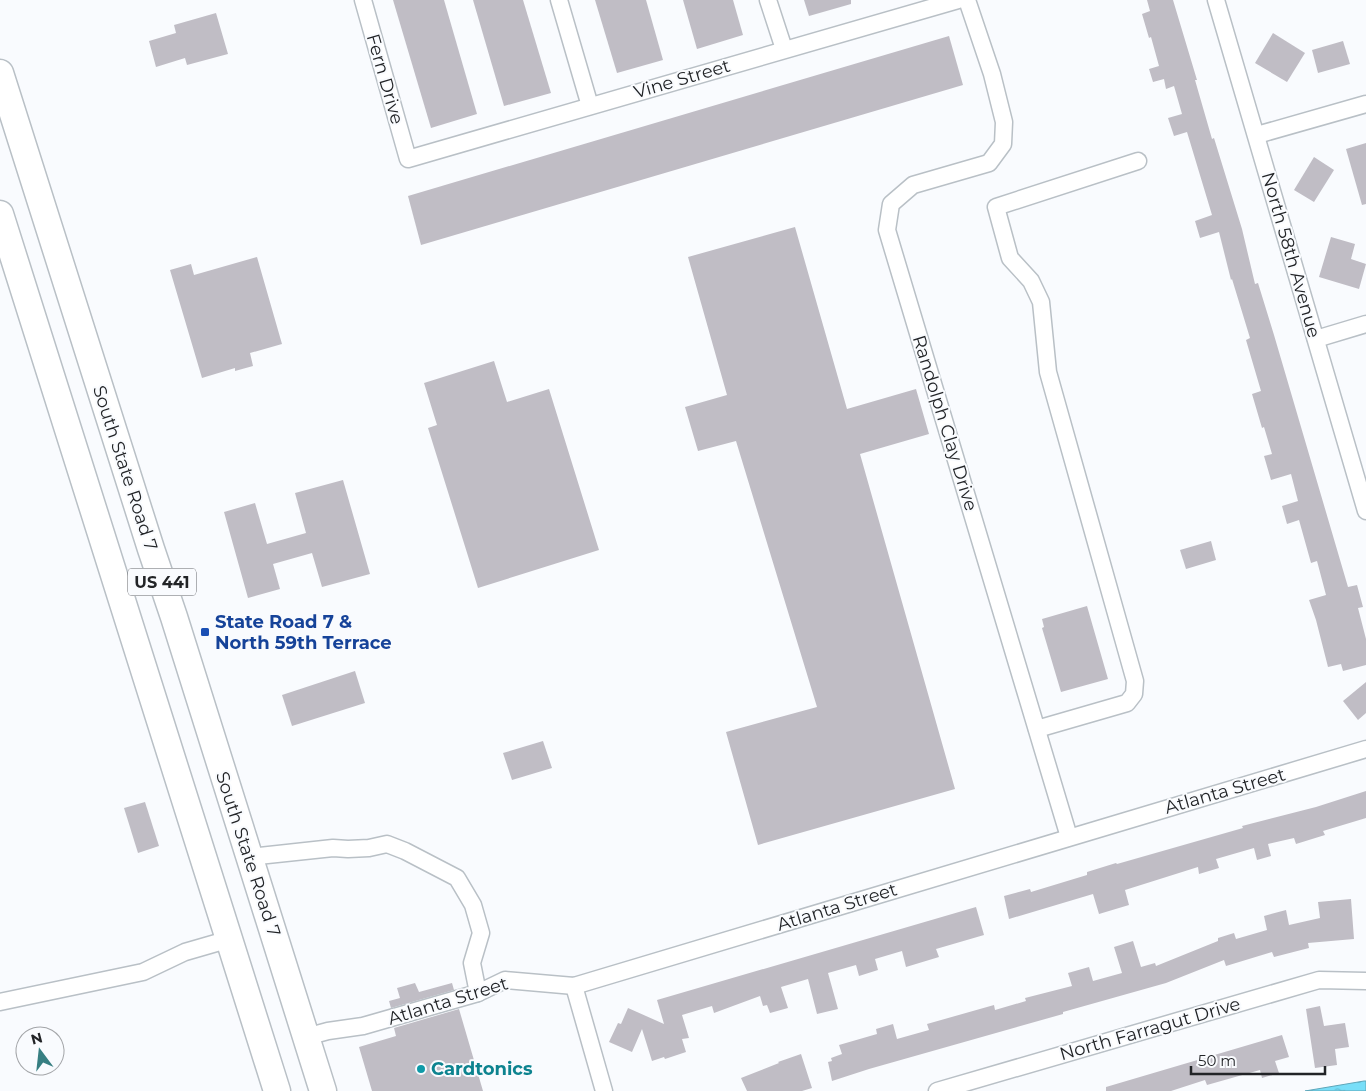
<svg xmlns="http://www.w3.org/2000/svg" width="1366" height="1091" font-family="Montserrat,sans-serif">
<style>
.water{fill:url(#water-ripples);stroke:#5ea6b9}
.building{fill:#c0bdc5}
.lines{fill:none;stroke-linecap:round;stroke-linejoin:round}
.minor-casing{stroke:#b9c0c6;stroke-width:19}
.primary-casing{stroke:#b9c0c6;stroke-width:29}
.minor{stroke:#fff;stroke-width:16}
.primary{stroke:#fff;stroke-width:26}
.transit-dot{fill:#1a4fb4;stroke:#f9fbfe;stroke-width:2}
.culture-dot{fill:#0f9aa8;stroke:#f9fbfe;stroke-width:2}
.labels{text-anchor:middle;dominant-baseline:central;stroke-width:4;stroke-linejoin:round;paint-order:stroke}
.shield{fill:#f9fbfe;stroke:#626468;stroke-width:1}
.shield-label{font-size:16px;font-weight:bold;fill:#222427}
.street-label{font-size:18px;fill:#222427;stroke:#f9fbfe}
.transit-label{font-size:18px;font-weight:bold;fill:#164399;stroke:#f9fbfe;text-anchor:start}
.culture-label{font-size:18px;font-weight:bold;fill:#0d838f;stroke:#f9fbfe;text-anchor:start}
</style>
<defs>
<pattern id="water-ripples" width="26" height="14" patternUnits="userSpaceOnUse" patternTransform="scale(1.25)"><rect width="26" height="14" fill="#78def8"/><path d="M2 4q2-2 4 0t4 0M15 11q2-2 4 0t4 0" fill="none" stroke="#68bed5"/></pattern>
</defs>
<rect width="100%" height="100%" fill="#f9fbfe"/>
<path class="water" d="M1364 1081H1366V1091H1305Z"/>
<g class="building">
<path d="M393 0H444L477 114 431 128Z"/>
<path d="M473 0H523L551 93 504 106Z"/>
<path d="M595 0H646L663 60 617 73Z"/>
<path d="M683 0H733L743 35 697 49Z"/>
<path d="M804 0H851V4L809 16Z"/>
<path d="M1147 0H1173L1197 80H1195L1212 139 1214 138 1242 229 1255 284 1258 283 1274 335 1348 587 1357 585 1363 607 1358 608 1366 639V665L1343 671 1341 664 1328 667 1316 620 1309 600 1326 595 1317 561 1311 563 1299 520 1287 524 1282 506 1298 501 1291 474 1271 480 1264 456 1272 454 1264 427 1262 428 1252 394 1261 391 1246 340 1250 338 1232 279 1231 280 1219 232 1200 238 1195 221 1212 215 1187 132 1174 136 1168 118 1182 114 1174 86 1166 89 1164 79 1153 82 1149 69 1159 66 1151 37 1149 38 1142 14 1150 11Z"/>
<path d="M216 13 228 54 187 65 185 58 156 67 149 41 176 33 174 25Z"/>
<path d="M1273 33 1305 53 1287 82 1255 63Z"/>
<path d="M949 36 963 85 421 245 408 196Z"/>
<path d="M1343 41 1350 64 1318 73 1312 50Z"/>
<path d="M1366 143V204L1362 205 1346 149Z"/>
<path d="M1314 157 1334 170 1314 202 1294 190Z"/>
<path d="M795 227 847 409 916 389 929 434 860 454 955 789 758 845 726 732 817 707 736 441 698 451 685 407 727 395 688 257Z"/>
<path d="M1331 237 1355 244 1351 259 1366 264 1359 289 1319 277Z"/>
<path d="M257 257 282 344 250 353 253 366 235 371V368L202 378 170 270 191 264 194 275Z"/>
<path d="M494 361 507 402 549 389 599 550 478 588 428 428 437 425 424 383Z"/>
<path d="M343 480 370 574 322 587 312 553 273 564 280 589 248 598 224 512 255 503 267 544 306 533 295 493Z"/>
<path d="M1211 541 1216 560 1186 569 1180 550Z"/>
<path d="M1087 606 1108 679 1061 692 1042 628 1044 627 1042 619Z"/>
<path d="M355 671 365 703 292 726 282 695Z"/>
<path d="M1366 682V713L1358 720 1343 701Z"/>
<path d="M543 741 552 768 512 780 503 753Z"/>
<path d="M1366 791V818L1323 831 1325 835 1296 844 1294 838 1268 844 1271 856 1257 860 1254 848 1216 859 1219 868 1199 874 1198 867 1125 890 1129 905 1099 914 1093 894 1009 919 1004 896 1030 889 1031 892 1087 875V872L1116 863 1117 864 1243 828 1242 826 1316 807Z"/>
<path d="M145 802 159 846 138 853 124 808Z"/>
<path d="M1351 899 1354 939 1308 943 1309 948 1274 957 1272 952 1226 966 1224 960 1166 983 1063 1012V1014L869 1069 832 1081 828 1062 832 1061 831 1058 842 1054 839 1045 877 1034 876 1029 893 1024 897 1039 929 1030 927 1024 994 1005 995 1010 1026 1001 1025 998 1072 986 1068 973 1089 967 1093 981 1122 973 1114 947 1133 941 1141 967 1155 963 1156 966 1218 941V938L1234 933 1236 939 1267 930 1264 916 1286 910 1289 925 1320 918 1318 902Z"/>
<path d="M976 907 984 935 936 949 939 957 906 967 902 951 875 959 878 970 859 976 856 965 828 973 838 1009 817 1014 808 979 781 987 788 1008 770 1013 767 1005 763 1006 760 996 714 1013 712 1006 682 1015 689 1038 682 1039 686 1052 665 1059 664 1057 652 1061 642 1029 632 1052 609 1042 618 1023 621 1024 628 1008 664 1024 657 1000Z"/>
<path d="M415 983 419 992 452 983 454 990 391 1008 389 1001 400 998 397 988Z"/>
<path d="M1320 1006 1324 1026 1345 1023 1349 1047 1335 1049 1337 1065 1315 1068 1306 1009Z"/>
<path d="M459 1009 483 1091H372L359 1047 396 1036 394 1028Z"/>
<path d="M1282 1035 1289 1057 1275 1061 1279 1073 1262 1078 1260 1070 1207 1085 1205 1080 1171 1091H1106V1087Z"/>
<path d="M801 1054 812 1088 802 1091H747L741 1078 779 1063 778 1062Z"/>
</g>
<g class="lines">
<g class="minor-casing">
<g id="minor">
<path d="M363 0 408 159 958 0"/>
<path d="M559 0 590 106"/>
<path d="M768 0 784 49"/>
<path d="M967 0 992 74 1004 122 1003 144 989 163 913 185 891 204 887 230 1069 837"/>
<path d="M1216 0 1366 511"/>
<path d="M1257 135 1366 104"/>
<path d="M1316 339 1366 324"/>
<path d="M1037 729 1127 703 1134 694 1135 681 1048 372 1041 302 1031 281 1010 258 996 207 1138 161"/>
<path d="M249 857 333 848 348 849 369 848 387 844 405 851 457 878 473 905 481 933 472 963 478 993"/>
<path d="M574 986 604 1091"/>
<path d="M0 1002 143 972 185 952 230 939"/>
<path d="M306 1037 328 1031 363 1026 478 993 505 980 574 986 1366 749"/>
<path d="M937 1091 1319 980 1366 981"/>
</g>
</g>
<g class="primary-casing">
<g id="primary">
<path d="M0 73 151 549 174 617 323 1091"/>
<path d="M0 214 277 1091"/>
</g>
</g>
<use href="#minor" class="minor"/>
<use href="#primary" class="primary"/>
</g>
<rect class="transit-dot" x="200" y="627" width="10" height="10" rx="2.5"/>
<circle class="culture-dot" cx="421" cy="1069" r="5"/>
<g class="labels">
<rect class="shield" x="128" y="568.5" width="68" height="27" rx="4"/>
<g class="shield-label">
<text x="162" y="582">US 441</text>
</g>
<g class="street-label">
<text transform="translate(385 79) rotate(74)">Fern Drive</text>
<text transform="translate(682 79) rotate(-16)">Vine Street</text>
<text transform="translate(1291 255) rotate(74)">North 58th Avenue</text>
<text transform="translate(945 423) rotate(73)">Randolph Clay Drive</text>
<text transform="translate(125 468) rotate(72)">South State Road 7</text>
<text transform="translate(1225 791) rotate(-16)">Atlanta Street</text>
<text transform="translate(248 854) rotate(72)">South State Road 7</text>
<text transform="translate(837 907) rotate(-17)">Atlanta Street</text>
<text transform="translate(448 1001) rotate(-17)">Atlanta Street</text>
<text transform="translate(1150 1029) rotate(-16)">North Farragut Drive</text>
</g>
<g class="transit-label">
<text x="215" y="622">State Road 7 &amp;<tspan x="215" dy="21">North 59th Terrace</tspan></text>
</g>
<g class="culture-label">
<text x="431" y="1069">Cardtonics</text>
</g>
</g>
<g transform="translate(40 1051) rotate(345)"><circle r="24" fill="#f9fbfe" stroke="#a3a5a8"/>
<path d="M0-4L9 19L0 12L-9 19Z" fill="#377f82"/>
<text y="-8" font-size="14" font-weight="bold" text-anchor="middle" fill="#222427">N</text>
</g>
<path d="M1191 1066v8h134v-8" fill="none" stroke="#222427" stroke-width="2.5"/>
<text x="1198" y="1066" font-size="15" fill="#222427" stroke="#f9fbfe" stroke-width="4" paint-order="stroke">50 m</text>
</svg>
